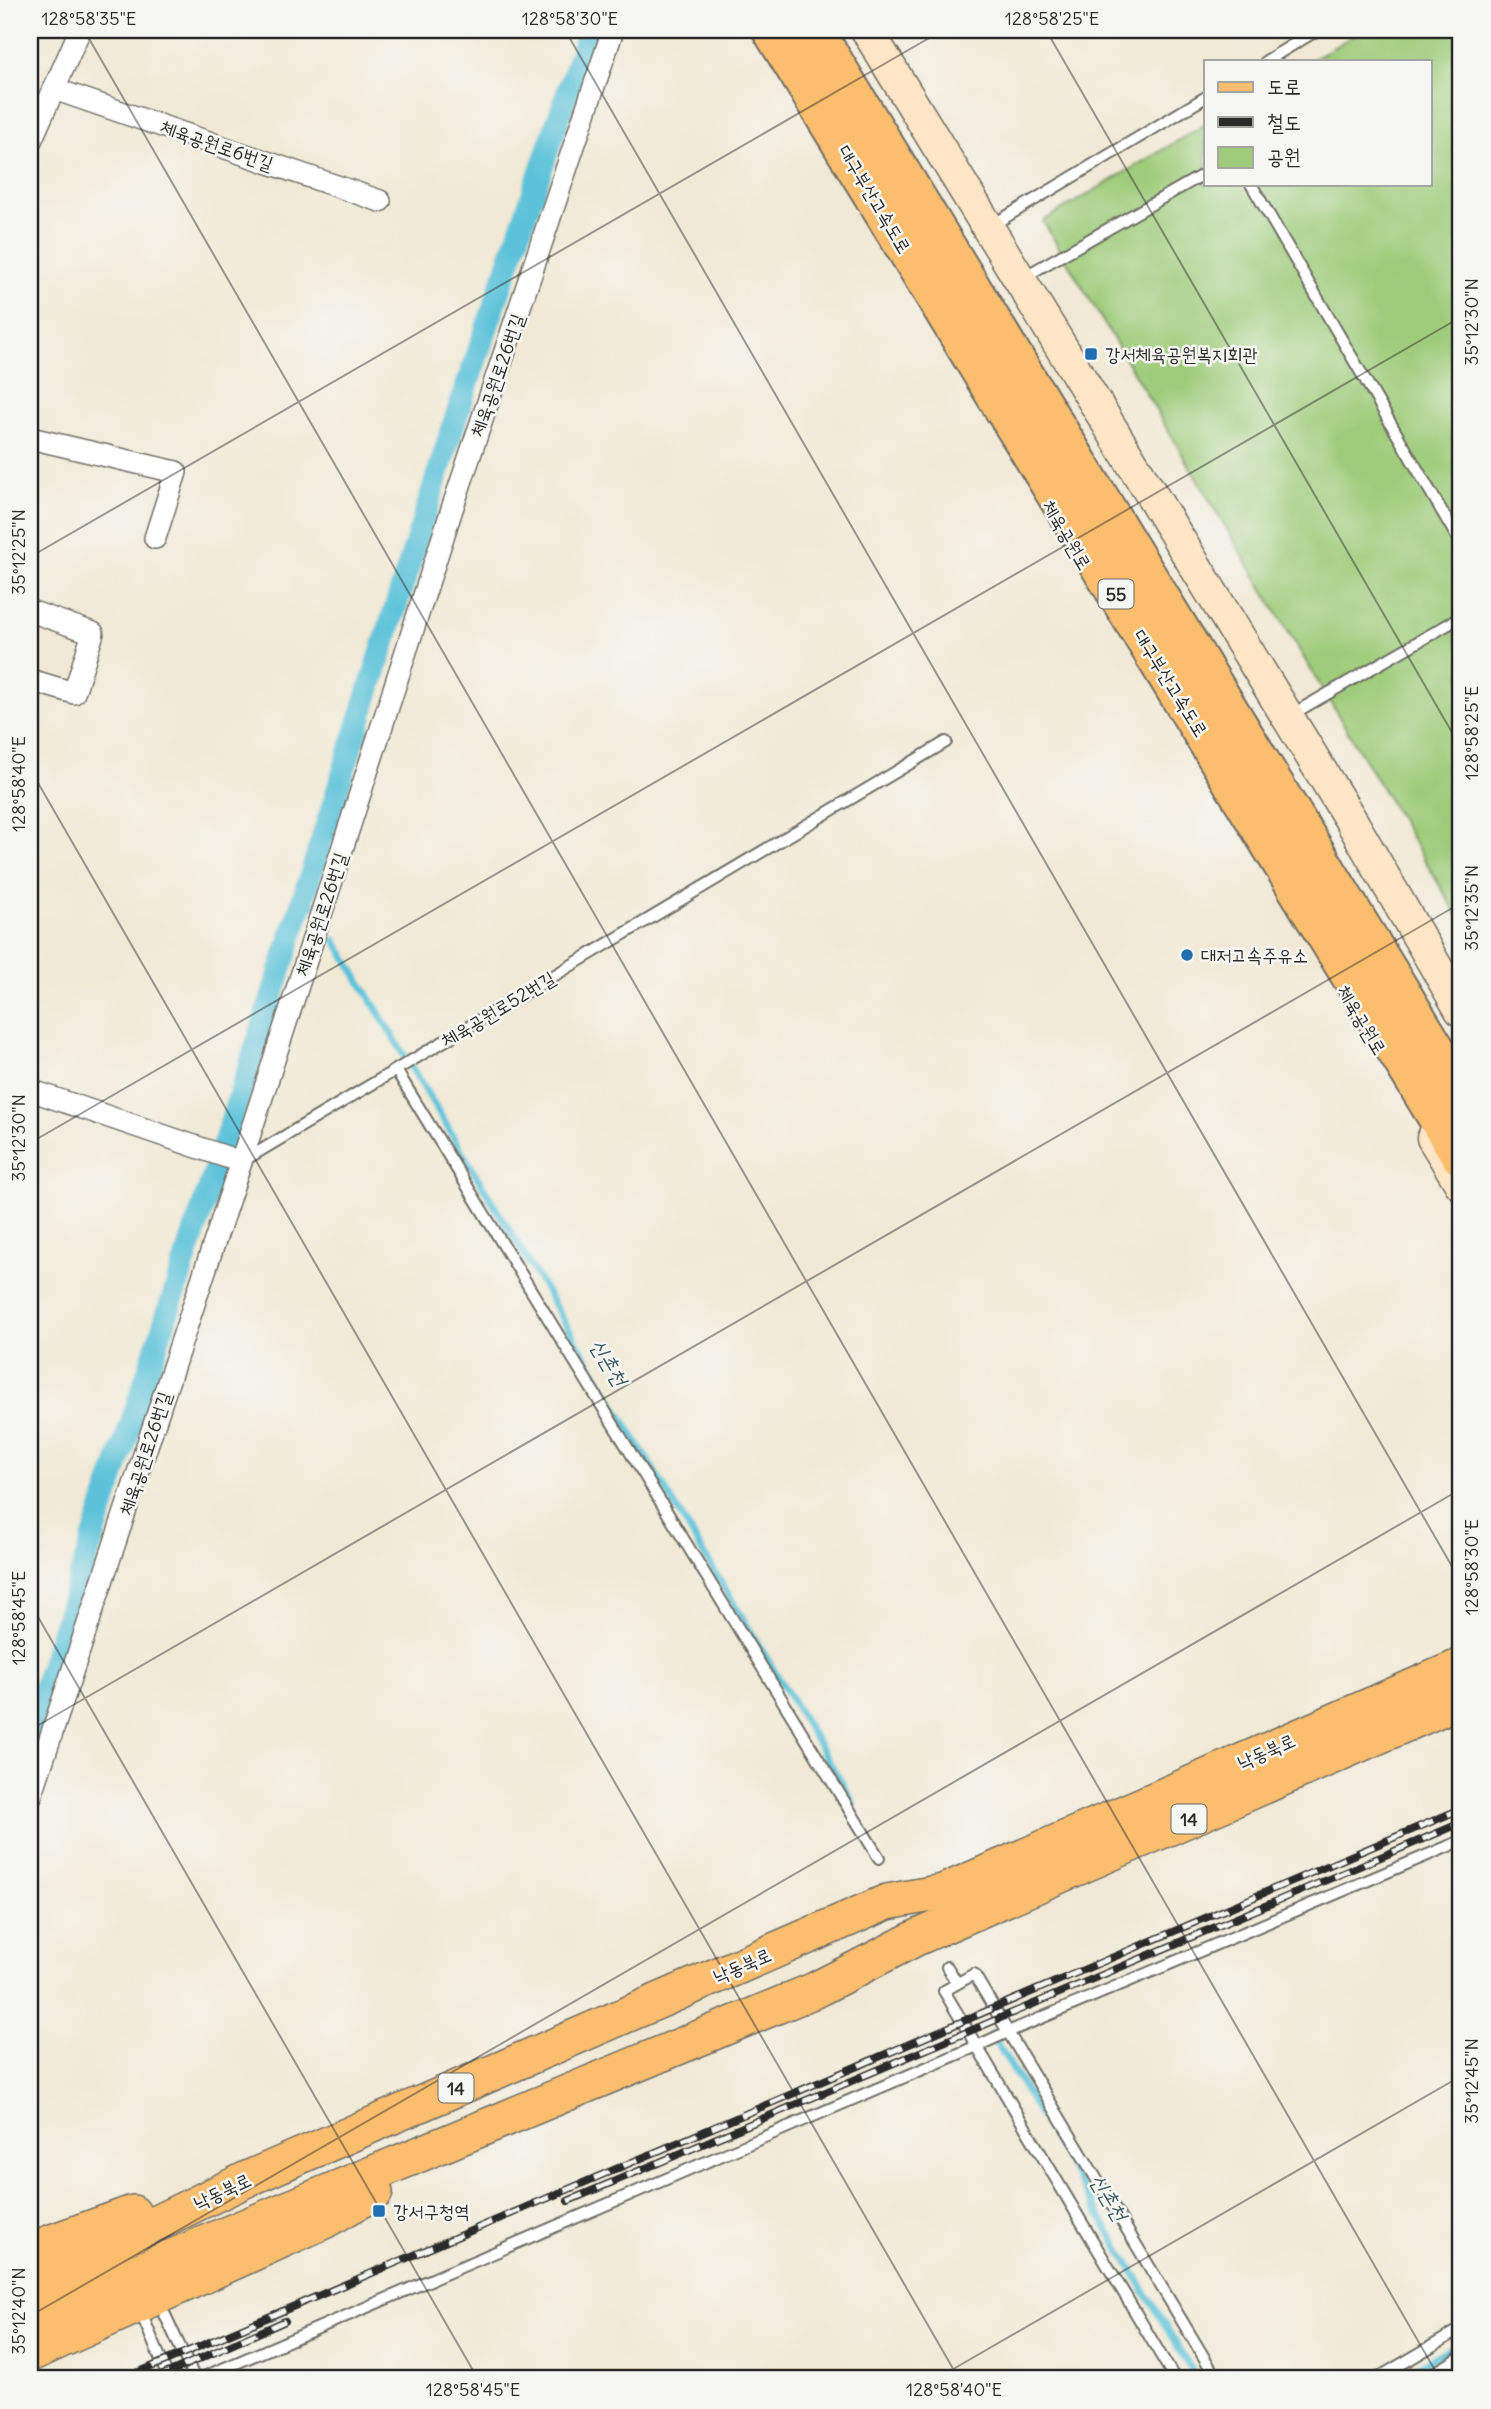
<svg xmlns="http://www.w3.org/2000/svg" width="1491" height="2409" font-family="Delius,'Poor Story',sans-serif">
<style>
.green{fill:#9fcc7a;stroke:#657c52;stroke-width:2}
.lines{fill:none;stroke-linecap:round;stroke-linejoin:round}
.stream{stroke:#5cc2d9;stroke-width:7}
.canal{stroke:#5cc2d9;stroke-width:23}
.service-casing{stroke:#706e66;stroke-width:14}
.minor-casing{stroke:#706e66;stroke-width:24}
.secondary-casing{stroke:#706e66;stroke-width:35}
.primary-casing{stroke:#706e66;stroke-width:38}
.motorway-casing{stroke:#706e66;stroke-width:42}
.service{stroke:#fff;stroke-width:10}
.minor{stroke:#fff;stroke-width:21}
.secondary{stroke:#fde5c5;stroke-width:32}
.primary{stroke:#fbbe6e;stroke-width:35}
.motorway{stroke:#fbbe6e;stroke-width:38}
.rail-casing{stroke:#2b2b2b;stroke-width:8}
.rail{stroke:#f6f6f2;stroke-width:5;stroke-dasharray:16;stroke-linecap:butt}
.ticks{fill:none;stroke:#2b2b2b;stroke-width:2;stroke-opacity:0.45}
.poi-dot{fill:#1f6fb2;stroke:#f6f6f2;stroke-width:2.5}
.labels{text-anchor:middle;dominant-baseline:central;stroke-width:5;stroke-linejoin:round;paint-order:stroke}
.shield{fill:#f6f6f2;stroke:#686867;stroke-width:2}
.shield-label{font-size:18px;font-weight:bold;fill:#2b2b2b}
.street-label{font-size:19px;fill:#2b2b2b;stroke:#f6f6f2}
.poi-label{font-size:19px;fill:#2b2b2b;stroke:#f6f6f2;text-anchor:start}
.water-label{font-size:21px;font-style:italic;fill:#3a585f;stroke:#f6f6f2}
.neatline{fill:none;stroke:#2b2b2b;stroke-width:2.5}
.ticks-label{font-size:18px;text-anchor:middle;fill:#2b2b2b}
</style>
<rect width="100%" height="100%" fill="#f6f6f2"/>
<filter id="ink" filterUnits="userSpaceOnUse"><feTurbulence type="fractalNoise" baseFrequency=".0143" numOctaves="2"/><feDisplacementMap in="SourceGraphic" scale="14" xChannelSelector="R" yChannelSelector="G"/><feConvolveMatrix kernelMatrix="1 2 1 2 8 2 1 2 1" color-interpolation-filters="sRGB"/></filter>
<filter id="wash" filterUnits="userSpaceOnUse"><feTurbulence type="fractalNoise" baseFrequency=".00686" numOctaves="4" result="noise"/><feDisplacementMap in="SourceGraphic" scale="28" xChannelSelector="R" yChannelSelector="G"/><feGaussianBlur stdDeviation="1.57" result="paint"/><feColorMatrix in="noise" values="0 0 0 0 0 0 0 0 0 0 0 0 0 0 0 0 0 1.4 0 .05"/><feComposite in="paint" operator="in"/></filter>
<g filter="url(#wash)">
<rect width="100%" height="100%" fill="#f1e9d5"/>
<path class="green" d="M1363 30H1461V921L1043 221 1206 124V184H1430V61H1310Z"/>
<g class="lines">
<g class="stream">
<path d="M305 891 313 905"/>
<path d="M335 940 853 1802"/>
<path d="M991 2033 1197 2379"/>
<path d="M1397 2379 1461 2342"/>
</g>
<path class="canal" d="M30 1729 265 1019 454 423 589 30"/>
</g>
</g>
<g filter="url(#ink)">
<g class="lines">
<g class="service-casing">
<g id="service">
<path d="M1299 41 1318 30"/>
<path d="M1266 61 1299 41 1293 30"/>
<path d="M1251 184 1461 544"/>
<path d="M989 227 1206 97"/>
<path d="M1022 278 1206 173"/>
<path d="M1289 716 1461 617"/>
<path d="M396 1070 879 1858"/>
<path d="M243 1161 946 742"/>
<path d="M947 1967 957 1983"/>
<path d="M159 2302 195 2379"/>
<path d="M139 2308 169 2379"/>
<path d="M199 2379 977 2046 1008 2032 974 1974 944 1991 1175 2379"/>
<path d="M1217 2379 1008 2032 1461 1841"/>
<path d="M1376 2379 1461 2329"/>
<path d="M1424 2379 1461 2357"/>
</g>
</g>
<g class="minor-casing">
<g id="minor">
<path d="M54 89 380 201"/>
<path d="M30 143 80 30"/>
<path d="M30 438 176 472 155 538"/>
<path d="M30 611 93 633 74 693 30 680"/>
<path d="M30 1090 241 1162"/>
<path d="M30 1799 241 1162 452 509 613 30"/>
</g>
</g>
<g class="secondary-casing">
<g id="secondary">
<path d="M867 30 1352 822 1461 1010"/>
<path d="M1433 1138 1461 1184"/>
</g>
</g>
<g class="primary-casing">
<g id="primary">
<path d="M30 2250 133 2213"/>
<path d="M30 2284 247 2179 887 1902 943 1892 1461 1666"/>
<path d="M30 2316 815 1990 916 1938 1461 1700"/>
<path d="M30 2354 324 2221 375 2192"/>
</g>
</g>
<g class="motorway-casing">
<g id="motorway">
<path d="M772 30 1461 1156"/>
<path d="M814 30 1461 1091"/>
</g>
</g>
<use href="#service" class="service"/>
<use href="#minor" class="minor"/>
<use href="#secondary" class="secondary"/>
<use href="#primary" class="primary"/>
<use href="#motorway" class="motorway"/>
<g class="rail-casing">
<g id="rail">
<path d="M568 2201 1461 1823"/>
<path d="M123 2379 1461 1809"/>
<path d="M154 2379 285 2321"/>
</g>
</g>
<use href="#rail" class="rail"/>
</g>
</g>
<path class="ticks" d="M84 30 1440 2379M565 30 1461 1582M1046 30 1461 748M30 557 943 30M30 769 959 2379M30 1143 1461 317M30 1603 478 2379M30 1730 1461 903M30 2316 1461 1489M936 2379 1461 2076"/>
<g class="poi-dot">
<rect x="1084" y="347" width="14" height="14" rx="3.5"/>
<circle cx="1187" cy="955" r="7"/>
<rect x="372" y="2204" width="14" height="14" rx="3.5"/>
</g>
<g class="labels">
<g class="shield">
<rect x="1098.5" y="579.5" width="35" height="29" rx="5"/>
<rect x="1171.5" y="1804.5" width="35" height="29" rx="5"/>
<rect x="438.5" y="2073.5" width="35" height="29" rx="5"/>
</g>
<g class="shield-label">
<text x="1116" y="594">55</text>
<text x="1189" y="1819">14</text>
<text x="456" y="2088">14</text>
</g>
<g class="street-label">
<text transform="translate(217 145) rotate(19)">체육공원로6번길</text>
<text transform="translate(875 199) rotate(59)">대구부산고속도로</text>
<text transform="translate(497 375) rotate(-71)">체육공원로26번길</text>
<text transform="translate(1067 535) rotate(59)">체육공원로</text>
<text transform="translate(1171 683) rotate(58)">대구부산고속도로</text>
<text transform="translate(321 914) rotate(-72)">체육공원로26번길</text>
<text transform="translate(498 1009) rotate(-31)">체육공원로52번길</text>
<text transform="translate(1362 1020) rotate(59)">체육공원로</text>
<text transform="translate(145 1453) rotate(-72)">체육공원로26번길</text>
<text transform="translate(1266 1751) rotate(-24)">낙동북로</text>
<text transform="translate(742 1965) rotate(-23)">낙동북로</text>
<text transform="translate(222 2191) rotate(-25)">낙동북로</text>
</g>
<g class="poi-label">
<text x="1105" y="354">강서체육공원복지회관</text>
<text x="1201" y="955">대저고속주유소</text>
<text x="393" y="2211">강서구청역</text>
</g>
<g class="water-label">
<text transform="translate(609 1362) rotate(59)">신촌천</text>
<text transform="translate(1109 2197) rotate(59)">신촌천</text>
</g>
</g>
<rect width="1491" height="2409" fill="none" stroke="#f6f6f2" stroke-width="77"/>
<rect x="1204" y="60" width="228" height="126" fill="#f6f6f2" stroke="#a5a5a2" stroke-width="2"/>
<rect x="1218" y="82" width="35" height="10" fill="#fbbe6e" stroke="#a5a5a2" stroke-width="2"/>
<text x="1267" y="94" font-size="21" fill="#2b2b2b">도로</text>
<rect x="1218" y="117" width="35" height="10" fill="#2b2b2b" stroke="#a5a5a2" stroke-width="2"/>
<text x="1267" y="130" font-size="21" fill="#2b2b2b">철도</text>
<rect x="1218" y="147" width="35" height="21" fill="#9fcc7a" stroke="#a5a5a2" stroke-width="2"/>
<text x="1267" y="164" font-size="21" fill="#2b2b2b">공원</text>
<rect x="38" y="38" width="1414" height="2332" class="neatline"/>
<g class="ticks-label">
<text x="89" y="25">128°58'35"E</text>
<text x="570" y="25">128°58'30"E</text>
<text x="1052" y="25">128°58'25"E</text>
<text transform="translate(1472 322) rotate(-90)" y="6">35°12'30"N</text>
<text transform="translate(19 552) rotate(-90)" y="6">35°12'25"N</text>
<text transform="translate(1472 733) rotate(-90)" y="6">128°58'25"E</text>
<text transform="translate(19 784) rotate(-90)" y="6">128°58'40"E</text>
<text transform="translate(1472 908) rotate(-90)" y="6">35°12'35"N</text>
<text transform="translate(19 1138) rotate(-90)" y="6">35°12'30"N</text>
<text transform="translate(1472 1567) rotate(-90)" y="6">128°58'30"E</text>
<text transform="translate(19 1618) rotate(-90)" y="6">128°58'45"E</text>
<text transform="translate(1472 2081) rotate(-90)" y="6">35°12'45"N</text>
<text transform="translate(19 2311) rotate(-90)" y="6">35°12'40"N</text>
<text x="473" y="2396">128°58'45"E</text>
<text x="954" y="2396">128°58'40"E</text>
</g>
</svg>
